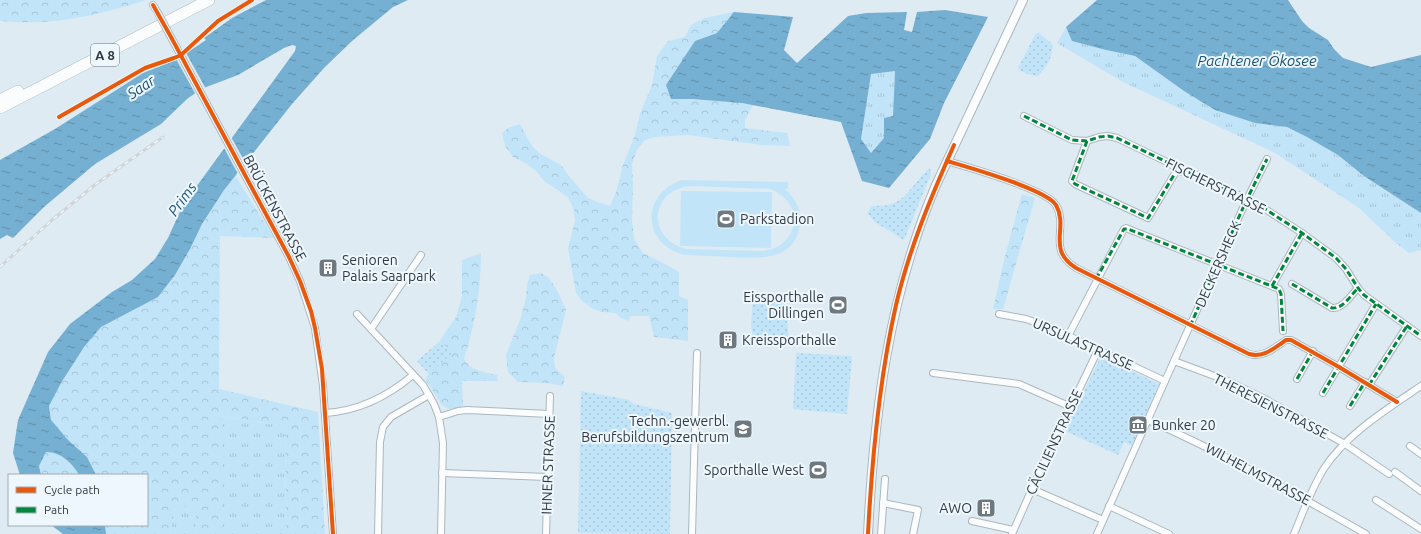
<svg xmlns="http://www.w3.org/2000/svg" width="1421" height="534" font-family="Ubuntu,sans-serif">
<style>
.grass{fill:url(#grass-tufts)}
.forest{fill:url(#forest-crowns)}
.park{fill:url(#park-dots)}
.pitch{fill:#c2e4f9;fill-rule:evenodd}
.water{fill:url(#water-ripples);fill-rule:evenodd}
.pier{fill:#deebf3}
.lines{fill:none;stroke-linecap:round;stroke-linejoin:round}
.street-casing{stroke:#adb7be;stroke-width:8}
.secondary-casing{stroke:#adb7be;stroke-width:10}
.highway-casing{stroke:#adb7be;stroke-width:12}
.street{stroke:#fafcfd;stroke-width:6}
.secondary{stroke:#fafcfd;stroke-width:8}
.highway{stroke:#fafcfd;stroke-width:11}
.rail-casing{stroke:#d0d4d7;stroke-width:3}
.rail{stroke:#eef7fd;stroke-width:1.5;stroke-dasharray:4.5;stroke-linecap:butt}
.street-bridge-casing{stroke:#adb7be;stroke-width:8;stroke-linecap:butt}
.street-bridge{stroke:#fafcfd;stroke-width:6}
.quiet{stroke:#00873e;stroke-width:3;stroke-dasharray:6 3;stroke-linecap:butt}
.cycleway-casing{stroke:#eef7fd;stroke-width:6}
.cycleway{stroke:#e8590c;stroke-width:4}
.labels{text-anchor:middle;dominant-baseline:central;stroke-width:4;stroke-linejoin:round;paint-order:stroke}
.shield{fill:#eef7fd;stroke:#6a7379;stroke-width:1}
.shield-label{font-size:13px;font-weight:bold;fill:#323b41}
.street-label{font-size:14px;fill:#323b41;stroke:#eef7fd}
.poi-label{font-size:14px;fill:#323b41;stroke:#eef7fd;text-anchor:start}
.water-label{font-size:15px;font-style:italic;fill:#185373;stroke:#eef7fd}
</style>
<defs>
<pattern id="grass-tufts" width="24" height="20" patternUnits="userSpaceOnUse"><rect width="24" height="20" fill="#c2e4f9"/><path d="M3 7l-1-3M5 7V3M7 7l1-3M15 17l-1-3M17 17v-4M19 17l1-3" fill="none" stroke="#a7c4d7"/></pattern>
<pattern id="forest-crowns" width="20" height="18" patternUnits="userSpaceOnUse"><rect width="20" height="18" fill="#c2e4f9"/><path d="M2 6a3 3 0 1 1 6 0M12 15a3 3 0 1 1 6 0" fill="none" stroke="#a7c4d7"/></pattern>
<pattern id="park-dots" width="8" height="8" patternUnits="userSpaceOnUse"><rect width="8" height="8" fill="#c2e4f9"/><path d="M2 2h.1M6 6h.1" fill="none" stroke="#a7c4d7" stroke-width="1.8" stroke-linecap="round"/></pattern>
<pattern id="water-ripples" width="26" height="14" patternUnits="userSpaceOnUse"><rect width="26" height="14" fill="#75afd1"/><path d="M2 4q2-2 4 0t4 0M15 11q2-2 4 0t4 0" fill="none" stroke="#6190ab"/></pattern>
</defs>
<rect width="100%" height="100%" fill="#deebf3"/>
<g class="grass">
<path d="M1066 27 1072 41 1106 50 1135 56 1184 91 1215 110 1255 123 1287 127 1307 137 1338 155 1364 176 1421 213V250L1409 253 1396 243 1359 208 1275 153 1123 82 1057 43Z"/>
<path d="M895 70 893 116 884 118V138L871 153 861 139 871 74Z"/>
<path d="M221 416 285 426 286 534H222Z"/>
<path d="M175 507H196L197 534H170Z"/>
</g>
<g class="forest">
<path d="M0 0H146C97 16 52 26 0 21Z"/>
<path d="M734 12 717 33 695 41 671 99C698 99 726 100 753 105L745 120V128L787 133 790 146 762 145 688 135 654 137 645 140 637 150 632 164 633 183 632 220 634 239 643 253 669 266 679 272V296L688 300V341L654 337 649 316H630L629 321 621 318 615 313 603 312 593 309 582 301 576 293 568 248 575 221 574 210 568 197 544 181 537 172 527 164 513 157 505 146 502 133 508 128 520 124 532 146 539 153 561 165 569 176 588 198 600 203 610 206 616 192 623 165 635 135 640 114 652 85 657 56 668 41 685 37 691 25 705 18Z"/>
<path d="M235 175 274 238 220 236 219 389 318 412 325 534H286L285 426 222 416V534H197L195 507H175L170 534H106L105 525H147V475H96L51 420 49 406 61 383 84 347 101 327 158 297 175 275 190 249 202 224 224 190Z"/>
<path d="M1022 194 1035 198 1003 309H993L1005 256Z"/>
<path d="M481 253C481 289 475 326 464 359 470 371 485 372 497 375L498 381H462L463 406 449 409 442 405 425 379 449 348 439 342 456 317 462 296V260Z"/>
<path d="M541 273 549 278 558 292 566 310 554 358 555 368 565 377 563 386 547 383 518 382 508 372 506 355 521 317 526 298 527 284 530 275Z"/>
<path d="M46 452C61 452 72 463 79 475H41L39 466Z"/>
</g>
<g class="park">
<path d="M1036 33H1039L1053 45C1052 57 1047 68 1038 76 1031 75 1023 74 1018 68Z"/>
<path d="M930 168 931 174 904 240 875 222 867 213 872 206C879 206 887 206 894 203 909 197 917 178 930 168Z"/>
<path d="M784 294 789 340 768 348 754 345 751 324 753 297Z"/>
<path d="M439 342 449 348 451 354 429 374 417 361Z"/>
<path d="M796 353 852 356 847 414 793 409Z"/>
<path d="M1101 356 1159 384 1132 446 1124 442 1118 455 1065 431Z"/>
<path d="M581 391 629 400 634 404 672 413 670 534 578 533Z"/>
</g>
<g class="pitch">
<path d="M682 180 788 182V189H785C795 198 802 210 800 224 795 262 759 258 731 257 716 256 700 256 685 255 642 245 640 194 682 180ZM690 186 769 189C805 200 801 246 764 251L686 249C646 239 650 190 690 186Z"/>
<path d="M681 191 772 192 771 248 680 246Z"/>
</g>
<g class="water">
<path d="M266 0H408L393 7 352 41 324 68 292 104 224 190 202 224 190 249 175 275 158 297 101 327 84 347 61 383 49 406 51 420 68 440 87 457 96 475H79C72 463 61 452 46 452L39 466 41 475H20L13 453 18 420 48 352 70 324 112 292 132 280 155 259 168 238 183 205 295 51 296 46 292 45 284 48 238 75 201 89 187 99 161 124 95 164 44 207 13 238 7 235 0 239V160L55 129 143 73 176 60 206 40 204 38 232 18Z"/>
<path d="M1097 0H1288L1302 21 1309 28 1328 40 1334 49 1343 58 1371 67 1421 55V213L1364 176 1338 155 1307 137 1287 127 1255 123 1215 110 1184 91 1135 56 1106 50 1072 41 1066 27Z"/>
<path d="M945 10 988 17 944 103 930 139 889 188 862 181 841 122 742 103 692 99H671L666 85 695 41 717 33 734 12 793 17 784 50 797 63 848 16 866 13 907 12 904 30 912 32 917 12ZM895 71 893 116 884 118V138L871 153 861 139 871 74Z"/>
<path d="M51 525H80L81 526 86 525H105L106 534H63Z"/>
</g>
<g class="pier">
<path d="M185 51 206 89 196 95 175 57Z"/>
<path d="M230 135 246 164 238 174 223 146Z"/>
</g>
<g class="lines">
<g class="street-casing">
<g id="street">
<path d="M153 5 158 13"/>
<path d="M1024 116 1072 140 1087 141 1099 137 1108 136 1117 138 1169 163 1181 172H1187L1195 174 1259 205 1302 233 1336 258 1346 269 1358 288 1364 295 1421 336"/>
<path d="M1087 141 1072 181 1075 184 1148 218 1177 170"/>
<path d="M947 161C967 167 1046 189 1056 205 1069 228 1046 249 1076 268L1249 354C1264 358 1274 348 1286 340H1291L1339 367 1397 402"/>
<path d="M246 177 289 257 300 281 315 328 323 386 333 534"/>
<path d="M1292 284 1332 308C1343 309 1351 295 1358 288"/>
<path d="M1272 286 1302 233"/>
<path d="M357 314 423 385 434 404 439 417 443 443 441 534"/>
<path d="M999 314 1026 319 1052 328 1165 381"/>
<path d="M371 329 421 255"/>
<path d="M1068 336 1124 229 1126 228 1279 289 1281 294 1283 331"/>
<path d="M1174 361 1228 381 1265 399 1345 444 1389 474"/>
<path d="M933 373 1019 384 1071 407"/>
<path d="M1297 379 1313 351"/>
<path d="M1369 385 1407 326"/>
<path d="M1323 393 1376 304"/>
<path d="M1350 406 1365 382"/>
<path d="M325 413C359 411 387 397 413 375"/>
<path d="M439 417 458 411 467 410 549 414"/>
<path d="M1148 420C1223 453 1294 493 1366 534"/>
<path d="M1410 446 1421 454"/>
<path d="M1395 472 1421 491"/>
<path d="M442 473 547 477"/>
<path d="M1032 489 1103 520"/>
<path d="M1376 500 1421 529"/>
<path d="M883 503 918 510 913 534"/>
<path d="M1109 506 1169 534"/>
<path d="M972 521 1013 530"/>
<path d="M378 534 380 442 383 427 391 417 429 395"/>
<path d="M546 534 550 396"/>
<path d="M692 534 697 353"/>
<path d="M881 534 885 479"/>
<path d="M1012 534 1039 473 1098 350"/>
<path d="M1097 534 1165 381 1247 199 1267 159"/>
<path d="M1294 534C1303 512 1311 490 1323 470 1345 435 1387 409 1421 386"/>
</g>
</g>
<g class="secondary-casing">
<path id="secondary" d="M868 534C874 413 888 298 936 185L1023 0"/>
</g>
<g class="highway-casing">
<g id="highway">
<path d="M0 100 18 91"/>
<path d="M0 108 209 0"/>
</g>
</g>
<use href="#street" class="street"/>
<use href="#secondary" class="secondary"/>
<use href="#highway" class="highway"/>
<g class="rail-casing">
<path id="rail" d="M0 267 52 220 96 184 163 137"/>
</g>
<use href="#rail" class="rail"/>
<g class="street-bridge-casing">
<path id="street-bridge" d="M158 13 246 177"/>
</g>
<use href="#street-bridge" class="street-bridge"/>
<g class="quiet">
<path d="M1024 116 1072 140 1087 141 1099 137 1108 136 1117 138 1169 163 1181 172H1187L1195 174 1259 205 1302 233 1336 258 1346 269 1358 288 1364 295 1421 336"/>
<path d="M1087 141 1072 181 1075 184 1148 218 1177 170"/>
<path d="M1096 279 1124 229H1128L1279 289 1281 294 1283 331"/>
<path d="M1292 284 1332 308C1343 309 1351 295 1358 288"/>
<path d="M1272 286 1302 233"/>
<path d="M1190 326 1247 199 1267 159"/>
<path d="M1297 379 1313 351"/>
<path d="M1369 385 1407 326"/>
<path d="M1323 393 1376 304"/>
<path d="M1350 406 1365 382"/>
</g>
<g class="cycleway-casing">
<g id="cycleway">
<path d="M153 5 171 37 289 257 300 281 311 311 315 328 322 369 333 534"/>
<path d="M59 117 145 68 174 58 181 55 218 21 252 0"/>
<path d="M947 161C967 167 1046 189 1056 205 1069 228 1046 249 1076 268L1249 354C1264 358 1274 348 1286 340H1291L1339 367 1397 402"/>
<path d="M868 534C872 457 879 380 896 305 909 249 931 197 954 145"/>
</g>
</g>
<use href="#cycleway" class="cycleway"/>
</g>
<defs>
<g id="stadium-square" transform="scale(1)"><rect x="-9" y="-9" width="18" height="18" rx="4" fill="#6e797f" stroke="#eef7fd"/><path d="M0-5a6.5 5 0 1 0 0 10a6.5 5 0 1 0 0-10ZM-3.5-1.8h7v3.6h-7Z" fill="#fff"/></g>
<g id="building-square" transform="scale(1)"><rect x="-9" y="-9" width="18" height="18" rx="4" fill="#6e797f" stroke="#eef7fd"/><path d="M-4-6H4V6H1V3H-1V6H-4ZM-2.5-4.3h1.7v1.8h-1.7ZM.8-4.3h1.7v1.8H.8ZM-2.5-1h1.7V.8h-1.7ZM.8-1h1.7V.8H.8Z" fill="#fff"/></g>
<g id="museum-square" transform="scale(1)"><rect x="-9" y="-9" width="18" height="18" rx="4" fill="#6e797f" stroke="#eef7fd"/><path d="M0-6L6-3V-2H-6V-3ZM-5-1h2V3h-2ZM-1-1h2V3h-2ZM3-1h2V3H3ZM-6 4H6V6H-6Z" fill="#fff"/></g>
<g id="school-square" transform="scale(1)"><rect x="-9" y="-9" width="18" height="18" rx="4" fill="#6e797f" stroke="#eef7fd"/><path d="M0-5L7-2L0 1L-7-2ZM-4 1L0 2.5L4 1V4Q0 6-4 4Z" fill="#fff"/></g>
</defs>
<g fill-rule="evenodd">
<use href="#stadium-square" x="726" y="219"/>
<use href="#building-square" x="328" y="268"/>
<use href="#stadium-square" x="838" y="305"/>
<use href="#building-square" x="728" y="340"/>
<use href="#museum-square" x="1138" y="425"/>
<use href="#school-square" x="743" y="429"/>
<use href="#stadium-square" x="818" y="470"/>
<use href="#building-square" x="986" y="508"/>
</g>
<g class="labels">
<rect class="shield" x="91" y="44" width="28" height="22" rx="3"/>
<g class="shield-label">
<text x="105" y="55">A 8</text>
</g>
<g class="street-label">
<text transform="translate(1216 186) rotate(26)">FISCHERSTRASSE</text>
<text transform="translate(275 208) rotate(62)">BRÜCKENSTRASSE</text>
<text transform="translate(1218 264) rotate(-66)">DECKERSHECK</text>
<text transform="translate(1083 344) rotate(24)">URSULASTRASSE</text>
<text transform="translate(1271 406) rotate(27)">THERESIENSTRASSE</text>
<text transform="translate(1054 442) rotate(-65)">CÄCILIENSTRASSE</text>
<text transform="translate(548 465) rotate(-88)">IHNER STRASSE</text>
<text transform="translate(1258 474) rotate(28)">WILHELMSTRASSE</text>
</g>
<g class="poi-label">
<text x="740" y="219">Parkstadion</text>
<text x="342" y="260">Senioren<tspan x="342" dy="16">Palais Saarpark</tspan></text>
<text x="824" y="297" text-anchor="end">Eissporthalle<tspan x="824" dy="16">Dillingen</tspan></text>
<text x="742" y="340">Kreissporthalle</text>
<text x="729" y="421" text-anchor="end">Techn.-gewerbl.<tspan x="729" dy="16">Berufsbildungszentrum</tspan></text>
<text x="1152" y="425">Bunker 20</text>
<text x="804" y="470" text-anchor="end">Sporthalle West</text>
<text x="972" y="508" text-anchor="end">AWO</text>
</g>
<g class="water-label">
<text x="1257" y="60">Pachtener Ökosee</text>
<text transform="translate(141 87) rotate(-34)">Saar</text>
<text transform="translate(182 199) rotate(-54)">Prims</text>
</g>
</g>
<rect x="8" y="474" width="140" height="52" fill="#eef7fd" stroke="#a3acb2"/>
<rect x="16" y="487" width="20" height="6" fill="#e8590c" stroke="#a3acb2"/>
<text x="44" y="494" font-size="12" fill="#323b41">Cycle path</text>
<rect x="16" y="507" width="20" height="6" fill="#00873e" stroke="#a3acb2"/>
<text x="44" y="514" font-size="12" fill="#323b41">Path</text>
</svg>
